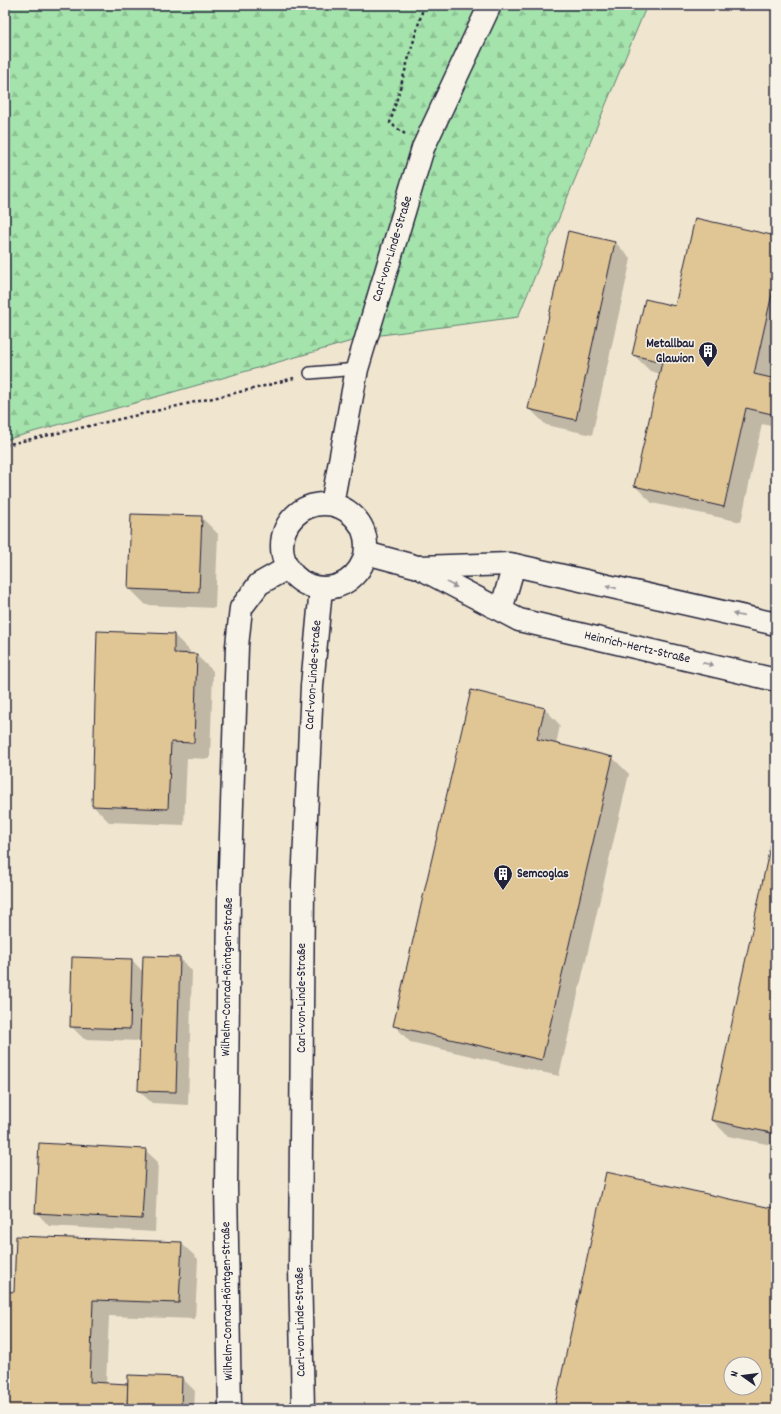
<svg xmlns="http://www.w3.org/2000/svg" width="781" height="1414" font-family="Dekko,sans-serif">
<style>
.built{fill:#f0e5cf;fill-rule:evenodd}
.forest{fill:url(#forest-firs);stroke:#638273}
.shadow{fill:#0003}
.building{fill:#e0c595;stroke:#22223b;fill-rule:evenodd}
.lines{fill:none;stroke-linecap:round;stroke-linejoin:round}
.service-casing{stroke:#22223b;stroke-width:14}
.minor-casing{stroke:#22223b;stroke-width:25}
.path{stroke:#22223b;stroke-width:2.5;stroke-dasharray:3 3;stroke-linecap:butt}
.service{stroke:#f7f3e8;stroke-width:11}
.minor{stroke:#f7f3e8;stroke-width:22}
.oneway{fill:#97959a}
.labels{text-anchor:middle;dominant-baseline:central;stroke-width:3;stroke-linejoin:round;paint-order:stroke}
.street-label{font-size:13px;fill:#22223b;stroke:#f7f3e8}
.poi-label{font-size:13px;font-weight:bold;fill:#22223b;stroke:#f7f3e8;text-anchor:end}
</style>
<defs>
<pattern id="forest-firs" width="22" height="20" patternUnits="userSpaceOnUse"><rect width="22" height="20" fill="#a4e3ab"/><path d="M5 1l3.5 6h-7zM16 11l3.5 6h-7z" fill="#8dc294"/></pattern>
</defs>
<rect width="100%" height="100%" fill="#f7f3e8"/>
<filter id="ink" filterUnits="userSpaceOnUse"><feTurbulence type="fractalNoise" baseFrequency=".025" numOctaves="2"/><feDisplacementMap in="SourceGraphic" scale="8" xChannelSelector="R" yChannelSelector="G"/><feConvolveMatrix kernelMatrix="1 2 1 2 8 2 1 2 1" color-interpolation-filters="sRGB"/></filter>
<g filter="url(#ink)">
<path class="built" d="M647 5H776V1409H5V440L366 337 518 317ZM731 1364H755V1388H731Z"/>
<path class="forest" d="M5 5H647L518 317 366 337 5 440Z"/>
<g class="shadow">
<path d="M776 237V364L773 379 776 380V427L762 424 741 522 652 503 635 486 661 374 650 371 634 355 676 307Z"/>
<path d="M615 242 631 259 592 435 546 425 530 409Z"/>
<path d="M201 517 218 534 215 608 146 605 129 588Z"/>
<path d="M174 635 190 651V655H196L213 671 210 759 187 758 184 825 109 822 93 806Z"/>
<path d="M544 708 560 725 556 745 613 758 629 774 559 1076 410 1042 394 1025Z"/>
<path d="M776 824V1146L728 1136 712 1120Z"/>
<path d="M180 958 192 971 188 1105 152 1103 139 1091 141 1041 84 1039 71 1026 132 960 143 972Z"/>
<path d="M40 1144 145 1150 158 1162 155 1232 49 1226 37 1213Z"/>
<path d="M181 1243 198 1259 195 1319 109 1316 106 1384 129 1386V1376L182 1378 195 1391 194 1409H5V1292L15 1293Z"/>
</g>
<g class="building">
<path d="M695 218 776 236V276L754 374 776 379V415L746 408 724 507 634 486 662 362 632 355 645 299 675 306Z"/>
<path d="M568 231 615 242 576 420 528 409Z"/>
<path d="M131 514 202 516 199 592 128 589Z"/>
<path d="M97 631 174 634V653L197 654 194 743 171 742 168 809 92 806Z"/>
<path d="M471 690 545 708 537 739 613 757 542 1060 393 1026Z"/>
<path d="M776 819V1134L711 1120Z"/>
<path d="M143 956 180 957 176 1092 138 1091Z"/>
<path d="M72 957 132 959 130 1029 70 1027Z"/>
<path d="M39 1143 146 1149 142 1219 35 1213Z"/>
<path d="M606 1172 776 1209V1409H554ZM731 1364H755V1388H731Z"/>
<path d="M16 1236 182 1242 179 1303 93 1300 90 1382 128 1384 127 1409H5V1291L14 1292Z"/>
<path d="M128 1375 182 1377 181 1409H127Z"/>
</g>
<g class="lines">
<g class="service-casing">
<path id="service" d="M310 373 357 369"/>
</g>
<g class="minor-casing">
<g id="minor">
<circle cx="324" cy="546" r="42"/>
<path d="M332 504 357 369 423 148 490 5"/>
<path d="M366 553 418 567 519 620 776 680"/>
<path d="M419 567 510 564 776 624"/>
<path d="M501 610 514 565"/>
<path d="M230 1409 226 1186 229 899 237 646 241 608 259 584 287 568"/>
<path d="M303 1409 300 1267 303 885 312 686 321 588"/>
</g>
</g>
<g class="path">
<path d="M405 134 390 123 424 5"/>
<path d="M5 445 257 388 294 378"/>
</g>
<use href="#service" class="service"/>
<use href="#minor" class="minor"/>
</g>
<defs><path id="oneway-solid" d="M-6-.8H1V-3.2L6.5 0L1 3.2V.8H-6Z"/></defs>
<g class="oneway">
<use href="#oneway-solid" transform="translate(452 585) rotate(28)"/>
<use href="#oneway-solid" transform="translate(611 587) rotate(-167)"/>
<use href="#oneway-solid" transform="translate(738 615) rotate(-167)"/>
<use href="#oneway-solid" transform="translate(708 664) rotate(13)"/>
</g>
</g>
<defs>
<g id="building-pin" transform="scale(1)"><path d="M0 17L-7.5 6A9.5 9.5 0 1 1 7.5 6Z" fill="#22223b" stroke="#f7f3e8"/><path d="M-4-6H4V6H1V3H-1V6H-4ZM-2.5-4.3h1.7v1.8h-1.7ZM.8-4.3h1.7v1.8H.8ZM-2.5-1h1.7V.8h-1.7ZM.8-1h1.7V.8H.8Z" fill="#fff"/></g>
</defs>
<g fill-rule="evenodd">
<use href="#building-pin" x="708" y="351"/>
<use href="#building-pin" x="503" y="874"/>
</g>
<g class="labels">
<g class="street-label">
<text transform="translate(393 249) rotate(-73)">Carl-von-Linde-Straße</text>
<text transform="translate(637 648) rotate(13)">Heinrich-Hertz-Straße</text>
<text transform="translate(314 675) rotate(-86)">Carl-von-Linde-Straße</text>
<text transform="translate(228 977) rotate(-89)">Wilhelm-Conrad-Röntgen-Straße</text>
<text transform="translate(302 998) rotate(-90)">Carl-von-Linde-Straße</text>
<text transform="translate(228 1301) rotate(-91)">Wilhelm-Conrad-Röntgen-Straße</text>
<text transform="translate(301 1322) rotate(-91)">Carl-von-Linde-Straße</text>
</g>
<g class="poi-label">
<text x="694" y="344">Metallbau<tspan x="694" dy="15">Glawion</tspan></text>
<text x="517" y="874" text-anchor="start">Semcoglas</text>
</g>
</g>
<rect width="781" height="1414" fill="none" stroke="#f7f3e8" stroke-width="20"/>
<rect x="10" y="10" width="761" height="1394" fill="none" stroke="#22223b" stroke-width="1.5" filter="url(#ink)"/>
<g transform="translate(743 1376) rotate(284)"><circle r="19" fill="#f7f3e8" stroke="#a29fa3"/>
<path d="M0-3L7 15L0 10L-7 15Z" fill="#22223b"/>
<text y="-6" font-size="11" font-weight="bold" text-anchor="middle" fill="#22223b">N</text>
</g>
</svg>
